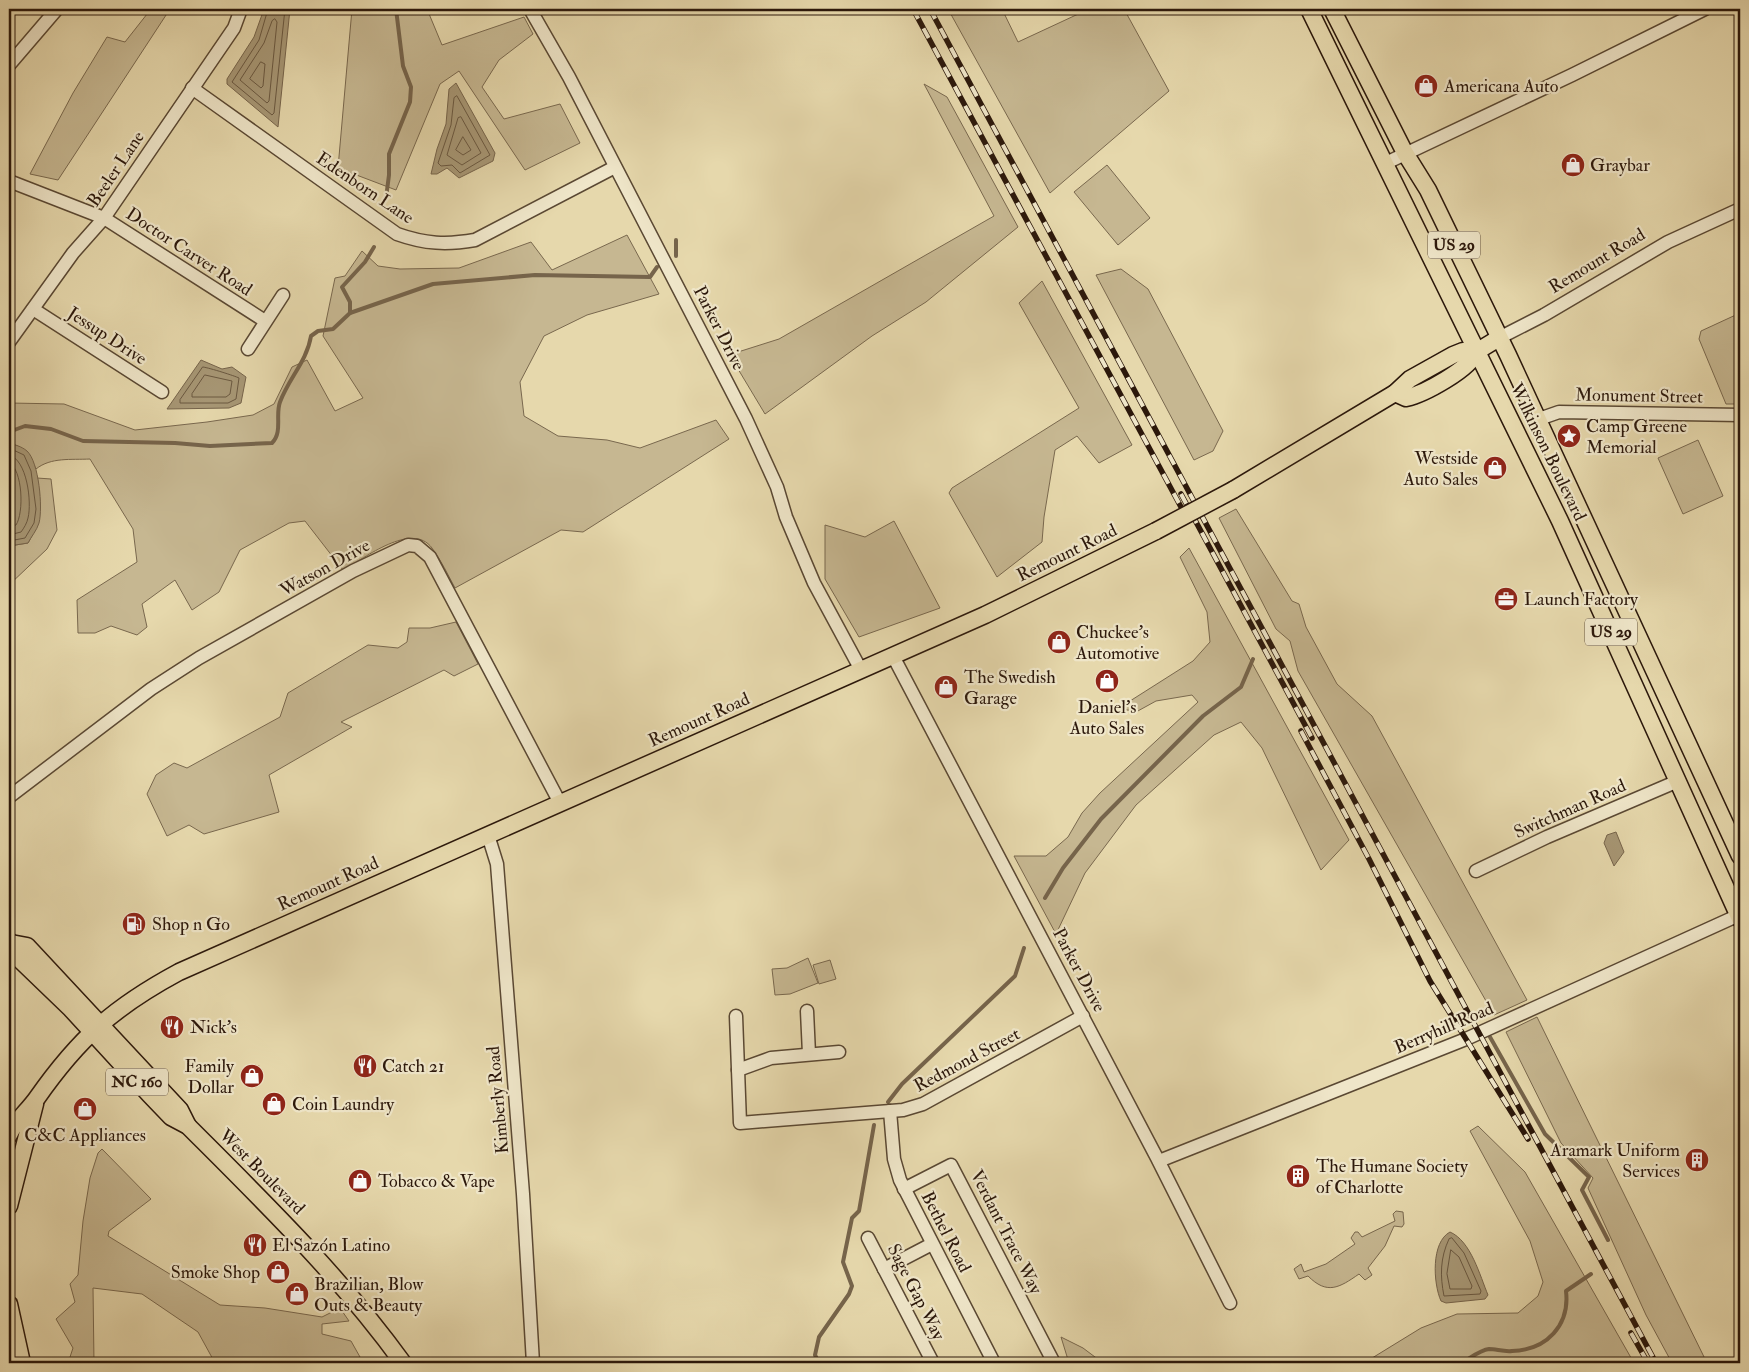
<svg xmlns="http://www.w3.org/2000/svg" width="1749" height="1372" font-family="'IM FELL Double Pica',serif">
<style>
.green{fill:#c6b791;stroke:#79684e}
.water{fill:#a79775;stroke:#76644b}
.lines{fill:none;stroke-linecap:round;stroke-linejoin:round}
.shore{stroke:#6a5840;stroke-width:1}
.stream{stroke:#76644b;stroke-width:4}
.minor-casing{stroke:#5a4833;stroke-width:15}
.major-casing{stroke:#2c180b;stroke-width:19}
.minor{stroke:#efe6c9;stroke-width:12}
.major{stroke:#e6d8ac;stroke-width:16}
.rail-casing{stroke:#2c180b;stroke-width:5.5}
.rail{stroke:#efe6c9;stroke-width:4;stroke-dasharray:11;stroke-linecap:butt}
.major-bridge-casing{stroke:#2c180b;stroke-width:19;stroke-linecap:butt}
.major-bridge{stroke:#e6d8ac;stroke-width:16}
.labels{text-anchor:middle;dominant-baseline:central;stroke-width:4.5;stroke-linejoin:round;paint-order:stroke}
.shield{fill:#efe6c9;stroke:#665644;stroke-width:1}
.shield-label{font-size:16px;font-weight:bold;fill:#2c180b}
.poi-label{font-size:18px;fill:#2c180b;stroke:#efe6c9;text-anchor:start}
.street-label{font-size:18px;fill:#2c180b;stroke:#efe6c9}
</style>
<rect width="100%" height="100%" fill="#e6d8ac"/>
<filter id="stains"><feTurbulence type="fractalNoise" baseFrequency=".004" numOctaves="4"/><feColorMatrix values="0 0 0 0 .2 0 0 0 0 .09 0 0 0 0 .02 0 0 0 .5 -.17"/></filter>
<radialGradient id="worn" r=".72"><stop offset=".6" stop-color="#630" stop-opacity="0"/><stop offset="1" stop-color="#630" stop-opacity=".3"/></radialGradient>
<g class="green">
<path d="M151 9H170L58 180 30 174 73 93 107 37 125 42Z"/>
<path d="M352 9H427L442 45 524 17 533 34 499 60 482 87 504 119 560 104 580 143 525 170 459 71 440 84 396 190 338 168Z"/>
<path d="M948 9H1002L1018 42 1089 9H1124L1169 91 1050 193Z"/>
<path d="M924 84 947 97 1018 227 926 302 872 336 765 414 735 364 738 352 779 339 994 216Z"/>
<path d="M1107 165 1150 218 1118 245 1074 192Z"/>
<path d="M627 235 659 294 587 315 544 336 520 382 524 416 558 436 607 440 640 448 716 420 729 439 583 532 561 530 455 588C448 575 441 560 432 548 412 521 365 558 343 570L305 521 289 523 240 550 219 592 192 610 175 580 142 604 147 627 137 635 111 626 95 633H78L77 600 137 562 133 529 90 459C71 460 51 457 36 469 29 455 25 447 9 443V403L64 404 135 430 207 422 253 415 274 404 292 367 307 360 335 411 363 398 323 336 335 278 345 276 362 251 378 266 400 269 459 268 531 242 552 270Z"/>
<path d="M1121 269 1148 289 1223 431 1213 451 1194 460 1096 275Z"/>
<path d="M1042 281 1132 445 1099 463 1077 436 1055 450 1044 517 1042 542 997 577 949 493 952 488 1079 408 1019 303Z"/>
<path d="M1740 313V401L1735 404H1726L1699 339 1701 331Z"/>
<path d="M1698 440 1723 496 1683 514 1658 458Z"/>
<path d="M37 478 51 479 57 530 47 549 9 585V546L28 543C43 517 41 507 37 478Z"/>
<path d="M1236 509 1292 601 1299 604 1306 627 1337 684 1372 716 1527 1000 1494 1015 1298 671 1290 641 1276 629 1219 518Z"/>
<path d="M894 521 940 608 859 637 825 579V525L865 537Z"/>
<path d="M1189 548 1349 840 1321 870 1262 748 1241 722 1214 735 1136 805 1085 873 1056 934 1014 856H1046L1068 837 1082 813 1100 793 1198 702 1192 695 1156 701 1136 712 1119 708 1193 661 1210 642 1207 612 1180 557Z"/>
<path d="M456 622 478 664 454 676 444 670 341 722 352 727 269 775 279 812 204 834 189 825 167 836 147 794 156 775 174 763 187 768 280 717 288 693 368 645 398 648 407 642 409 628H430Z"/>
<path d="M808 958 818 983 790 994 775 995 772 969 787 968Z"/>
<path d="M830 960 836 979 819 984 813 965Z"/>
<path d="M1537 1017 1707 1363H1672L1646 1315 1588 1188 1593 1178 1561 1143 1506 1032Z"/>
<path d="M1478 1126 1525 1172 1634 1363H1364L1421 1328 1457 1314 1518 1313 1538 1296 1543 1282 1530 1241 1470 1131Z"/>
<path d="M102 1149 151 1199 109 1231 108 1236 220 1305 265 1308 322 1317 340 1308 349 1321 322 1324V1334L351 1341 360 1357 351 1363H215L198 1332 142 1294 93 1288 94 1363H68L73 1348 56 1319 75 1302 70 1284 78 1275 83 1221 90 1178 98 1153Z"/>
<path d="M1396 1211 1403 1212 1404 1224 1402 1227 1394 1226 1385 1246 1368 1268 1372 1275 1365 1280 1359 1274C1339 1288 1327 1295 1308 1276L1299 1279 1294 1269 1301 1264 1304 1272 1326 1264 1355 1244 1351 1238 1355 1232H1358L1362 1237 1395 1221 1393 1214Z"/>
<path d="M1061 1337 1083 1348 1103 1363H1069Z"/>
</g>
<g class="water">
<path d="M264 9H290L278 127 227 84V79L254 37Z"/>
<path d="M456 83 495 153 493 161 459 178 447 168 437 174H431L437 149 446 124 449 89Z"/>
<path d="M201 360 222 369 232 367 246 377 241 403 229 408 167 409Z"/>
<path d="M9 443C15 445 21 446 27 451 39 462 43 508 39 523 37 530 31 537 28 543L9 546Z"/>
<path d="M1616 832 1624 852 1614 866 1604 843 1607 835Z"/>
<path d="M1450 1232C1471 1241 1480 1276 1488 1295L1485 1299 1446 1303 1441 1301C1433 1283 1431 1242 1450 1232Z"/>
</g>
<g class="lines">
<g class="shore">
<path d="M268 9 259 40 232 82 272 115 274 113 285 9"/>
<path d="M275 19 277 22 269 101 267 103 240 80 264 43 272 21Z"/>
<path d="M261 62 265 64 263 86 261 88 250 79Z"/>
<path d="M457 96 490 155 460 173 452 165 441 166 438 163 451 125 454 98Z"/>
<path d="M461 117 481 153 462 165 447 155 458 118Z"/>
<path d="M463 137 471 150 463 155 456 150Z"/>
<path d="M203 367C210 368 235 376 239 378L236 399 228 403H180V400Z"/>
<path d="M205 375 232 381 230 394 226 397H192V394Z"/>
<path d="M9 448 24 455 31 471 36 509 34 523 25 538 9 541"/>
<path d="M9 455C27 459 32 502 28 518 27 523 24 528 21 532L9 535"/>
<path d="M9 462C23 470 24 513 16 525L9 527"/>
<path d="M1452 1238 1464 1253 1481 1291 1480 1294 1444 1296C1440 1276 1440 1258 1449 1239Z"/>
<path d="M1451 1250 1459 1257 1472 1286 1471 1289H1450L1447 1274Z"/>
</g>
<g class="stream">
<path d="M386 198 389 175V154L410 102 411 87 403 66 396 9"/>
<path d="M676 240V256"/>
<path d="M350 313V302L342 287 365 262 374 247"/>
<path d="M9 432 25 426 51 429 83 441 175 443 210 446 272 443C283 432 275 415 280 402 289 378 307 361 311 336L318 331 333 329 350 313 433 284 535 275 650 277 657 267"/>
<path d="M1045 898 1063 868 1101 819 1203 716 1241 687 1253 659"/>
<path d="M1490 1037 1545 1134 1589 1177 1582 1190 1608 1240"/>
<path d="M888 1102 902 1084 1015 976 1024 948"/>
<path d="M819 1363 815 1355 819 1337 849 1294 852 1286 843 1262 852 1218 859 1211 874 1125"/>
<path d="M1461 1363C1469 1359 1480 1350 1489 1349 1496 1349 1504 1352 1512 1351 1547 1350 1570 1325 1566 1291L1591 1274"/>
</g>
<g class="minor-casing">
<g id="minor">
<path d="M530 9 569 77 746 419 777 487 786 517 814 583 861 670"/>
<path d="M9 65 57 9"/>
<path d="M192 88 397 234C425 244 447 245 475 240L615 167"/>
<path d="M1386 163 1572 75 1705 9"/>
<path d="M9 181 104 218 265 321"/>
<path d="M33 309 162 392"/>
<path d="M1499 338 1544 315 1668 242 1740 209"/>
<path d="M9 342 73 253 104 218 234 28 241 9"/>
<path d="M248 349 283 295"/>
<path d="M1539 419 1559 412 1740 415"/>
<path d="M893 656 1157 1158 1230 1303"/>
<path d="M9 797 151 689 199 658 353 571 408 545 417 546 430 557 560 803"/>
<path d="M488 835 497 864 523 1194 533 1363"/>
<path d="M1476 871 1547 837 1678 781"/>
<path d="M807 1011 809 1054"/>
<path d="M736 1016 740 1123 903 1110 923 1104 1083 1016"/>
<path d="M738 1070 771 1058 839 1052"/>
<path d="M890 1111 894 1159 900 1180 994 1363"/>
<path d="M1159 1161 1466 1039 1739 915"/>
<path d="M904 1189 951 1165 1054 1363"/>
<path d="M868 1238 933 1363"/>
<path d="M884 1269 932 1244"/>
</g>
</g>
<g class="major-casing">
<g id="major">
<path d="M1309 9 1560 521 1740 919"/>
<path d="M1332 9 1405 153 1428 190 1508 355 1740 856"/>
<path d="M1395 393 1406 398C1424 394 1470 369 1476 352"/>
<path d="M1233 490 1395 393 1410 379 1453 355 1463 351 1476 352 1499 338"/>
<path d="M9 941 17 957 71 1009 150 1095 171 1117 188 1126C264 1202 340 1276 403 1363"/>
<path d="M11 943 27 946 180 1110 188 1126"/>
<path d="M9 1135C14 1122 28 1111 37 1098 79 1038 114 1007 179 972L985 615 1156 531"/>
<path d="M9 1206 35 1104"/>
<path d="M9 1304 22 1363"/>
</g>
</g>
<use href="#minor" class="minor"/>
<use href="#major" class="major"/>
<g class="rail-casing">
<g id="rail">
<path d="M913 9 1181 507"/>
<path d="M930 9 1656 1363"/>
<path d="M1181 494 1312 738"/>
<path d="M1301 731 1369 859 1430 981 1528 1139"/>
<path d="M1631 1333 1648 1363"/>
</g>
</g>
<use href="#rail" class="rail"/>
<g class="major-bridge-casing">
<path id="major-bridge" d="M1156 531 1233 490"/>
</g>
<use href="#major-bridge" class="major-bridge"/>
</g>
<defs>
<g id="shop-disc" transform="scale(1.25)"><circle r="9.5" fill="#8f2418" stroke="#efe6c9"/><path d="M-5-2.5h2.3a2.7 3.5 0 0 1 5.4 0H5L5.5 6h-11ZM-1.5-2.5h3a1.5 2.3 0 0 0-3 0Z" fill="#fff"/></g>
<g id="sight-disc" transform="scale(1.25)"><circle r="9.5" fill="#8f2418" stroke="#efe6c9"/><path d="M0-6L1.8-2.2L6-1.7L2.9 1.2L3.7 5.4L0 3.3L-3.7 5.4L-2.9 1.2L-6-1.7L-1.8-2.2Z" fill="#fff"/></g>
<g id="office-disc" transform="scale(1.25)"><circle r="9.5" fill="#8f2418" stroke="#efe6c9"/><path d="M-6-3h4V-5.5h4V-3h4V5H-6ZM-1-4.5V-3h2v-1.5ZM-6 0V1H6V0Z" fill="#fff"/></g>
<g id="fuel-disc" transform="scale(1.25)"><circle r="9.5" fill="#8f2418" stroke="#efe6c9"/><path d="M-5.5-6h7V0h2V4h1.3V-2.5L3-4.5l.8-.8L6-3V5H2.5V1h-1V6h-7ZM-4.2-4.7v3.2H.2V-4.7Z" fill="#fff"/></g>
<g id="restaurant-disc" transform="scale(1.25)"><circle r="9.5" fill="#8f2418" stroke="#efe6c9"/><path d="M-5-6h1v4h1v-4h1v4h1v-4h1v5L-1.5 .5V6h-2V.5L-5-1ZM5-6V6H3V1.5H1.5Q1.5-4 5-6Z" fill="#fff"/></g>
<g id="building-disc" transform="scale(1.25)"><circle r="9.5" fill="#8f2418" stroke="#efe6c9"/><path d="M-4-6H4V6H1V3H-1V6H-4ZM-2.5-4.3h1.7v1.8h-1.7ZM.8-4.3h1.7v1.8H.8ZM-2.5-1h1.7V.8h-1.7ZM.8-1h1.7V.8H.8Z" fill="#fff"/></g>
</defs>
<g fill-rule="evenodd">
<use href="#shop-disc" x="1426" y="86"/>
<use href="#shop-disc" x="1573" y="165"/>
<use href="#sight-disc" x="1569" y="436"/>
<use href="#shop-disc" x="1495" y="468"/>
<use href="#office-disc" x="1506" y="599"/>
<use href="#shop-disc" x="1059" y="642"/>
<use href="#shop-disc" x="1107" y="681"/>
<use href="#shop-disc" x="946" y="687"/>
<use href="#fuel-disc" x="134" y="924"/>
<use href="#restaurant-disc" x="172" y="1027"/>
<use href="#restaurant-disc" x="365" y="1066"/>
<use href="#shop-disc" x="252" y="1076"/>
<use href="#shop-disc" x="274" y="1104"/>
<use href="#shop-disc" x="85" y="1109"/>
<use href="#building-disc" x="1697" y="1160"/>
<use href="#building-disc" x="1298" y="1176"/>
<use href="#shop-disc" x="360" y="1181"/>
<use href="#restaurant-disc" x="255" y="1245"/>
<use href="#shop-disc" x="278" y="1272"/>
<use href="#shop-disc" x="297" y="1294"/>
</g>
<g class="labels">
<g class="shield">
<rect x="1428" y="231.5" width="52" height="27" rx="4"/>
<rect x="1585" y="618.5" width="52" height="27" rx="4"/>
<rect x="106" y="1068.5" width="62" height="27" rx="4"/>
</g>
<g class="shield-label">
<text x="1454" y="245">US 29</text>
<text x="1611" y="632">US 29</text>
<text x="137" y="1082">NC 160</text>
</g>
<g class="poi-label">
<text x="1444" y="86">Americana Auto</text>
<text x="1590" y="165">Graybar</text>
<text x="1586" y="426">Camp Greene<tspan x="1586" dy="21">Memorial</tspan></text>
<text x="1478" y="458" text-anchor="end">Westside<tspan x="1478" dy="21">Auto Sales</tspan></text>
<text x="1524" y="599">Launch Factory</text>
<text x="1076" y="632">Chuckee's<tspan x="1076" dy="21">Automotive</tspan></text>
<text x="964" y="677">The Swedish<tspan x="964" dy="21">Garage</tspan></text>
<text x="1107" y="707" text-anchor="middle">Daniel's<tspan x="1107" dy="21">Auto Sales</tspan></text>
<text x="152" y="924">Shop n Go</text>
<text x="190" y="1027">Nick's</text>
<text x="234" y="1066" text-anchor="end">Family<tspan x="234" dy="21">Dollar</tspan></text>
<text x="382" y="1066">Catch 21</text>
<text x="292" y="1104">Coin Laundry</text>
<text x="85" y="1135" text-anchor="middle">C&amp;C Appliances</text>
<text x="1680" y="1150" text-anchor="end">Aramark Uniform<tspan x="1680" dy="21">Services</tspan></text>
<text x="1316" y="1166">The Humane Society<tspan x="1316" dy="21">of Charlotte</tspan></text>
<text x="378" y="1181">Tobacco &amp; Vape</text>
<text x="272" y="1245">El Sazón Latino</text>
<text x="260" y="1272" text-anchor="end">Smoke Shop</text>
<text x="314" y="1284">Brazilian, Blow<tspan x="314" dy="21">Outs &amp; Beauty</tspan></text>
</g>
<g class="street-label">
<text transform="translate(116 169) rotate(-56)">Beeler Lane</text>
<text transform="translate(365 188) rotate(34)">Edenborn Lane</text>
<text transform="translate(189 252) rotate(33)">Doctor Carver Road</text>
<text transform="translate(1597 261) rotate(-31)">Remount Road</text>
<text transform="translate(719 328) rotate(63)">Parker Drive</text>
<text transform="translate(107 336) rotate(33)">Jessup Drive</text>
<text transform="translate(1639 396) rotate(1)">Monument Street</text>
<text transform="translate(1548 452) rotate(64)">Wilkinson Boulevard</text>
<text transform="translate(1067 553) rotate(-26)">Remount Road</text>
<text transform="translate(325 568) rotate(-29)">Watson Drive</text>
<text transform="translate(699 720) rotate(-24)">Remount Road</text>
<text transform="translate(1570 809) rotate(-24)">Switchman Road</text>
<text transform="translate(328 884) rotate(-24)">Remount Road</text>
<text transform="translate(1079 970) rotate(62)">Parker Drive</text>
<text transform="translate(1444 1028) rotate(-23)">Berryhill Road</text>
<text transform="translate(967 1060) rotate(-28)">Redmond Street</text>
<text transform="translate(498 1100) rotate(-95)">Kimberly Road</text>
<text transform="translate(262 1172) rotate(45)">West Boulevard</text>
<text transform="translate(946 1232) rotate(63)">Bethel Road</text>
<text transform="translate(1006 1232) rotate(63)">Verdant Trace Way</text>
<text transform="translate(916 1292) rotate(63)">Sage Gap Way</text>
</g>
</g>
<rect width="1749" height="1372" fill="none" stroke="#e6d8ac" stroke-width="30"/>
<rect x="10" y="10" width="1729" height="1352" fill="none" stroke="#2c180b" stroke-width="2.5"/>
<rect x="15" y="15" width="1719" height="1342" fill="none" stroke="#2c180b"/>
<rect width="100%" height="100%" filter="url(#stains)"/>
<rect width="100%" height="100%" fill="url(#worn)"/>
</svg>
